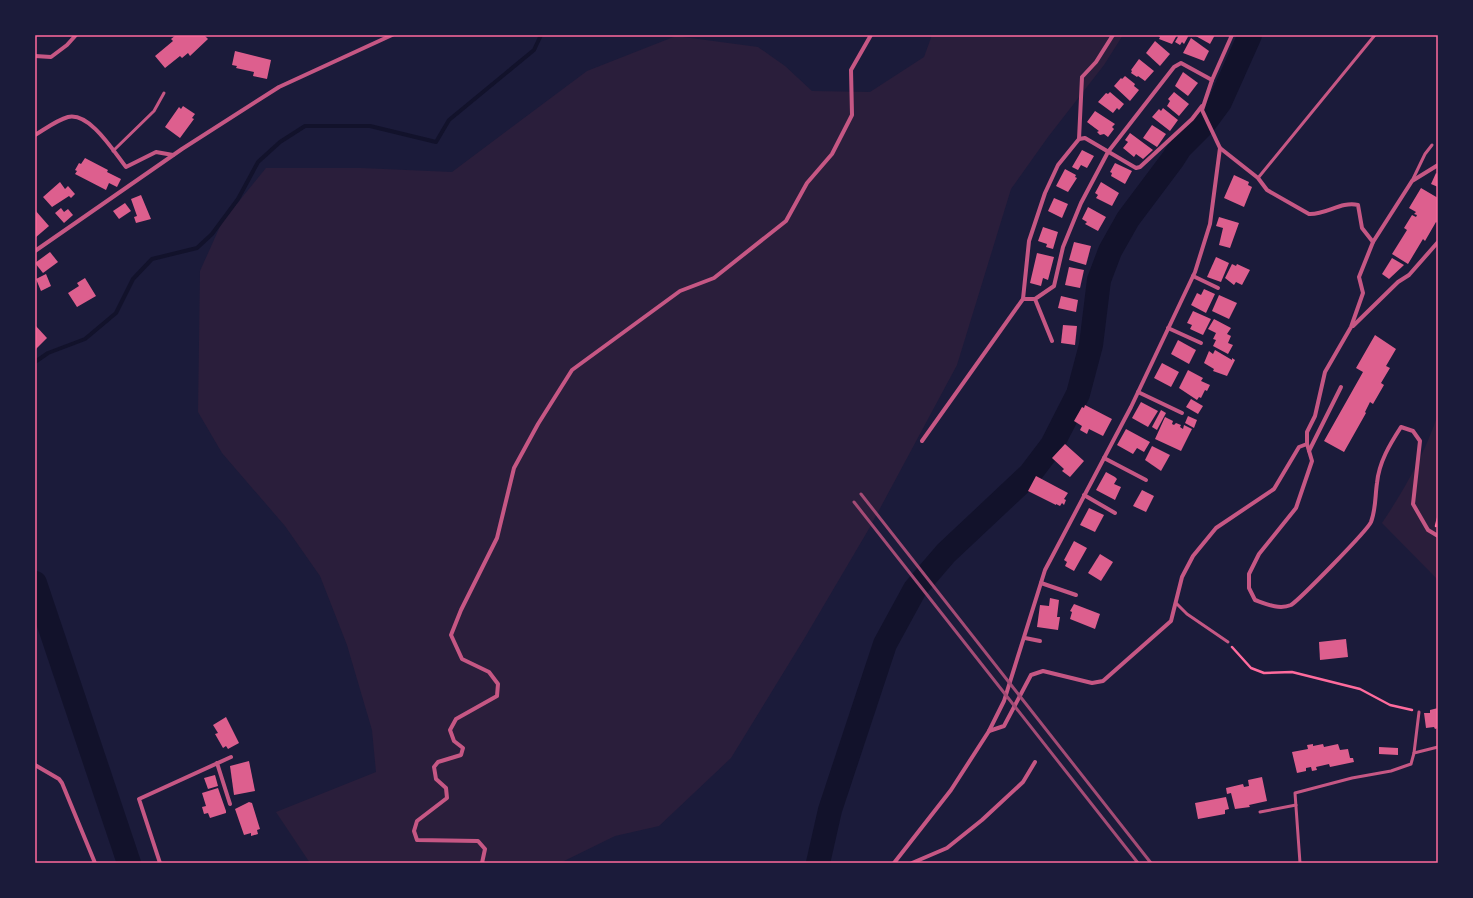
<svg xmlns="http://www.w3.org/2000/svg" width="1473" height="898" font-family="Barlow,sans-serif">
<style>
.green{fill:#2a1e3b}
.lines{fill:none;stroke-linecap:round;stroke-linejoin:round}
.stream{stroke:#12122b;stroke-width:4}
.river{stroke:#12122b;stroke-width:24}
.building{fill:#dd5f8e}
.path{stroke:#ff6b9d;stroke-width:2.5}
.service{stroke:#c65784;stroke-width:3}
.minor{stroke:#c65784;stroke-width:4}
.rail{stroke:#a44b75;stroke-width:3}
.neatline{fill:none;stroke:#ff6b9d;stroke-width:1.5}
</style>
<rect width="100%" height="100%" fill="#1b1b3a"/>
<g class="green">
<path d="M932 35H1123L1104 65 1048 137 1011 189 957 365 870 527 804 639 731 758 659 826 615 836 560 863H310L276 812 376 772 372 730 347 645 320 576 285 526 222 453 198 412 200 271 222 222 266 168H361L452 172 587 71 676 36 758 47 785 66 812 91 870 92 924 57Z"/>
<path d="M1438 414V580L1382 523C1405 489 1425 453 1438 414Z"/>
</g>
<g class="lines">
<path class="stream" d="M35 362 48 353 85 339 116 313 133 279 152 259 197 248 212 234 238 199 258 162 280 142 305 126H370L436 142 449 120 534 50 541 35"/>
<g class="river">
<path d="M35 583 129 863"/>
<path d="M818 863 830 810 885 644 915 589 946 553 1030 474 1052 445 1078 394 1091 345 1099 280 1110 251 1128 219 1173 159 1180 148 1203 125 1220 102 1250 35"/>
</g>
</g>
<g class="building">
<path d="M176 35H204L208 39 190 56 188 53 182 58 180 56 165 68 155 56 173 41 171 39Z"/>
<path d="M1157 35H1177L1172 44 1159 39 1160 37Z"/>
<path d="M1179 35H1189L1184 44 1182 42 1180 45 1175 42Z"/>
<path d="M1194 35H1215L1210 44Z"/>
<path d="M1191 38 1209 51 1204 61 1183 53Z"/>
<path d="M1155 41 1170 54 1160 66 1146 53Z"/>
<path d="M235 51 271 60 267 79 253 76 254 72 236 68 237 66 232 65Z"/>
<path d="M1139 59 1154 71 1145 81 1138 76 1137 77 1131 73 1132 71 1131 70Z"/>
<path d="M1183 72 1198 83 1188 96 1175 86Z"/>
<path d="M1125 76 1135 84 1134 86 1139 90 1130 101 1114 86 1121 78 1122 79Z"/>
<path d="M1110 92 1124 104 1119 110 1117 108 1113 113 1098 102 1106 93 1108 94Z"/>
<path d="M1174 92 1189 104 1179 116 1167 106 1170 101 1168 99Z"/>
<path d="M183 106 195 114 192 118 194 119 180 138 165 127 179 107 181 109Z"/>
<path d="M1163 108 1178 120 1170 131 1152 117 1159 109 1161 111Z"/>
<path d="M1095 111 1115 124 1112 127 1114 129 1108 137 1104 134 1100 135 1097 132 1099 131 1087 122Z"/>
<path d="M1152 125 1166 134 1157 147 1143 138Z"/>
<path d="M1130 133 1153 150 1143 159 1136 154 1134 157 1123 148 1128 142 1125 140Z"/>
<path d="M1082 150 1094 156 1087 168 1081 165 1078 170 1072 167Z"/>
<path d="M85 158 108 170 107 172 121 179 117 187 109 183 106 190 75 174 77 171 75 170 79 163 81 164Z"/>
<path d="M1115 163 1132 171 1125 184 1111 176 1112 173 1110 172Z"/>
<path d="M1065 169 1076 175 1075 177 1077 178 1068 192 1056 186Z"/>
<path d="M1436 173 1438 174V187L1431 184Z"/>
<path d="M1234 175 1249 182 1248 185 1252 187 1244 207 1224 198Z"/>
<path d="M60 182 65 189 68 186 75 194 71 198 69 196 52 207 43 197Z"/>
<path d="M1101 182 1119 193 1112 206 1096 198 1098 195 1095 193Z"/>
<path d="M1421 188 1438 198V223L1436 222 1425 241 1423 239 1408 264 1392 254 1407 230 1404 228 1412 215 1416 217 1417 215 1414 214 1416 212 1409 208Z"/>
<path d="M141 195 151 219 136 223 134 217 137 216 131 199Z"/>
<path d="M1054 198 1068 204 1062 218 1048 211Z"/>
<path d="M125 203 131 211 119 219 113 211Z"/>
<path d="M1088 207 1106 217 1098 231 1085 224 1087 222 1082 219Z"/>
<path d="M61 208 64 212 68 209 73 215 64 223 55 213Z"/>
<path d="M35 210 49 226 35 238Z"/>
<path d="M1219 217 1239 223 1230 248 1219 245 1223 228 1216 226Z"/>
<path d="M1043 227 1058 232 1053 249 1046 247 1047 244 1038 241Z"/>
<path d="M1074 242 1091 246 1086 265 1069 260Z"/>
<path d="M50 252 58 262 43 273 35 263Z"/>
<path d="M1037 253 1054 257 1048 280 1043 278 1041 286 1030 283Z"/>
<path d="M1216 257 1229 263 1221 282 1207 277Z"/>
<path d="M1392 258 1404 265 1389 279 1382 274Z"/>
<path d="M1232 264 1236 266 1237 264 1250 270 1242 285 1236 282 1234 285 1225 278Z"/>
<path d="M1069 267 1084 270 1080 288 1065 285Z"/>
<path d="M46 274 51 286 41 291 36 279Z"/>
<path d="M85 278 96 296 77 307 68 293 79 286 77 283Z"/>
<path d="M1204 289 1215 294 1206 313 1191 305 1197 293 1201 295Z"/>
<path d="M1219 295 1237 303 1229 319 1212 311Z"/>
<path d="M1061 296 1078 300 1076 312 1058 308Z"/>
<path d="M1193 311 1211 319 1203 335 1190 329 1192 325 1187 323Z"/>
<path d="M1214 319 1231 328 1227 334 1231 336 1228 343 1233 345 1228 354 1213 346 1216 340 1213 339 1216 333 1208 329Z"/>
<path d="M35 325 47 338 35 350Z"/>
<path d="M1063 325 1077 326 1075 345 1061 343Z"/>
<path d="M1375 335 1396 349 1386 366 1390 368 1381 383 1384 385 1373 404 1370 402 1365 412 1366 413 1344 452 1324 441 1363 372 1356 368Z"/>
<path d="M1178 340 1196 350 1189 364 1171 354Z"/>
<path d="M1215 350 1232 360V358L1235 360 1227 376 1213 371 1214 369 1204 363 1209 351 1213 354Z"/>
<path d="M1162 363 1179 372 1171 387 1154 378Z"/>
<path d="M1188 370 1203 378 1201 381 1210 385 1207 391 1205 390 1201 398 1199 397 1197 400 1179 388Z"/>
<path d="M1191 399 1203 406 1198 414 1186 407Z"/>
<path d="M1141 402 1158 411 1148 427 1132 418Z"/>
<path d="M1085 405 1112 419 1103 436 1089 429 1087 434 1080 430 1082 426 1074 421 1082 407 1084 408Z"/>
<path d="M1161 410 1166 413 1157 430 1152 427Z"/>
<path d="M1188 416 1197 420 1194 428 1185 423Z"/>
<path d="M1165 417 1173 421 1172 424 1174 425 1176 423 1181 425 1180 427 1183 429 1184 425 1192 429 1181 451 1155 439Z"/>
<path d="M1126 429 1150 442 1144 452 1137 448 1133 454 1117 445Z"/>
<path d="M1065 444 1084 461 1070 477 1062 471 1064 469 1052 458Z"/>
<path d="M1152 446 1170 455 1161 471 1145 460Z"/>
<path d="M1106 472 1115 477 1117 479 1114 484 1121 487 1115 500 1096 490Z"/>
<path d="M1036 476 1068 493 1064 499 1066 500 1064 505 1062 503 1060 506 1056 504V505L1028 491Z"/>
<path d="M1142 490 1154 496 1146 512 1133 506Z"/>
<path d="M1089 508 1104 515 1095 532 1080 525Z"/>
<path d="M1074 541 1087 548 1074 571 1065 566 1067 562 1064 560Z"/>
<path d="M1100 554 1113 562 1101 581 1088 573Z"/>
<path d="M1050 598 1059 600 1057 617H1060L1058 630 1037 627 1040 605 1049 606Z"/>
<path d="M1074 604 1100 614 1095 629 1070 619 1072 612 1070 611Z"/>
<path d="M1346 639 1348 657 1320 660 1319 642Z"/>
<path d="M1438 708V728L1435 729 1434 727 1426 728 1424 713H1430V710Z"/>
<path d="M226 717 239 743 228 749 226 746 223 748 215 734 218 733 213 725Z"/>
<path d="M1313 744V746L1323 744 1324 747 1338 744 1340 750 1348 749 1350 758H1353L1354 762 1330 767 1329 764 1316 767 1317 770 1312 771 1311 767 1306 768V771L1297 773 1292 752 1308 749 1307 745Z"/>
<path d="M1379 747 1398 748V755L1379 754Z"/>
<path d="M249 761 255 791 234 795 230 766Z"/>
<path d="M215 775 218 786 208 789 204 778Z"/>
<path d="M1262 777 1267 801 1249 805 1250 807 1235 809 1231 793 1227 794 1226 788 1243 784 1244 787 1249 786 1248 780Z"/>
<path d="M218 788 226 811V813L210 818 208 813 204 814 202 807 206 806 202 793Z"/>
<path d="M1226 797 1229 809 1225 810V814L1198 819 1195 803Z"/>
<path d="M249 802 252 803 260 829 257 830 258 834 251 836V833L244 835 235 809Z"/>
</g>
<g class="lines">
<g class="path">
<path d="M1436 526 1438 518"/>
<path d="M1232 647 1251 668 1264 673 1292 672 1360 689 1390 705 1412 710"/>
</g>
<g class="service">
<path d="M113 151 154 111 164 93"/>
<path d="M1258 178 1375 35"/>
<path d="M1412 181 1425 154 1432 145"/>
<path d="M1176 603 1187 614 1228 642"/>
<path d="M1414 753 1419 712"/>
<path d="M1260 812 1296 805"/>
<path d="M1300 863 1295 793 1352 778 1391 771 1411 764 1414 753 1438 747"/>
</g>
<g class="minor">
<path d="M35 56 51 57 67 45 76 35"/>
<path d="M35 135C45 129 57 120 68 117 90 112 114 152 126 167L156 152 173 155"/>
<path d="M1079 139 1082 77 1096 62 1113 35"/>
<path d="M1220 148 1258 178 1267 190 1309 214C1326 215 1341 201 1358 205L1362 228 1373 242"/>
<path d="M1438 165 1412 181 1373 242 1359 277 1363 293 1351 327 1325 372 1315 416 1307 432V444L1312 461 1296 508 1259 554 1249 574V588L1255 600C1266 604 1279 610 1291 605 1299 600 1367 531 1371 522 1376 509 1375 496 1377 483 1379 462 1390 444 1401 427L1413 431 1420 441 1413 504 1428 530 1438 536"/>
<path d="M35 251 182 149 279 87 392 35"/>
<path d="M1193 276 1218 288"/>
<path d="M1023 299H1035"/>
<path d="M1353 326 1398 282 1409 275 1438 242"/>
<path d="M1168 328 1201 343"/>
<path d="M1052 341 1035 299 1054 286 1063 247 1081 203 1108 152 1174 67 1181 63 1212 80"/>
<path d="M1138 392 1182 413"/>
<path d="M922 441 1023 299 1029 241 1045 193 1058 165 1079 139 1085 138 1136 168 1140 167 1192 119 1202 106"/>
<path d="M1309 451 1341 387"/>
<path d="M1104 458 1146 480"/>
<path d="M1084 495 1115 513"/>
<path d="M1041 583 1076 595"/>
<path d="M1025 638 1040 641"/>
<path d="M989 731 1004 726 1031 675 1043 671 1092 683 1103 681 1171 621 1182 577 1193 556 1216 528 1274 489 1299 447 1307 444"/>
<path d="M217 763 230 804"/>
<path d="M35 765 59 779 62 783 95 863"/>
<path d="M160 863 139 799 231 757"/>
<path d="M482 863 485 849 478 841 417 840 414 831 417 821 447 798 446 788 436 779 434 767 438 762 461 755 463 748 454 741 450 730 456 719 497 696 498 684 489 672 462 659 451 635 461 610 497 538 514 468 538 424 572 370 680 291 714 278 786 221 807 183 832 154 852 115 851 70 871 35"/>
<path d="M894 863 951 790 989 731 1004 701 1045 570 1131 407 1195 272 1210 224 1220 148 1202 110 1212 80 1232 35"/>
<path d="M912 863 947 848 982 820 1023 782 1035 762"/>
</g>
<g class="rail">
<path d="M861 494 1151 863"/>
<path d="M854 502 1138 863"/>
</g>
</g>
<rect width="1473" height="898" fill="none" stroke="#1b1b3a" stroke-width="72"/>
<rect x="36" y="36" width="1401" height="826" class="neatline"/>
</svg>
